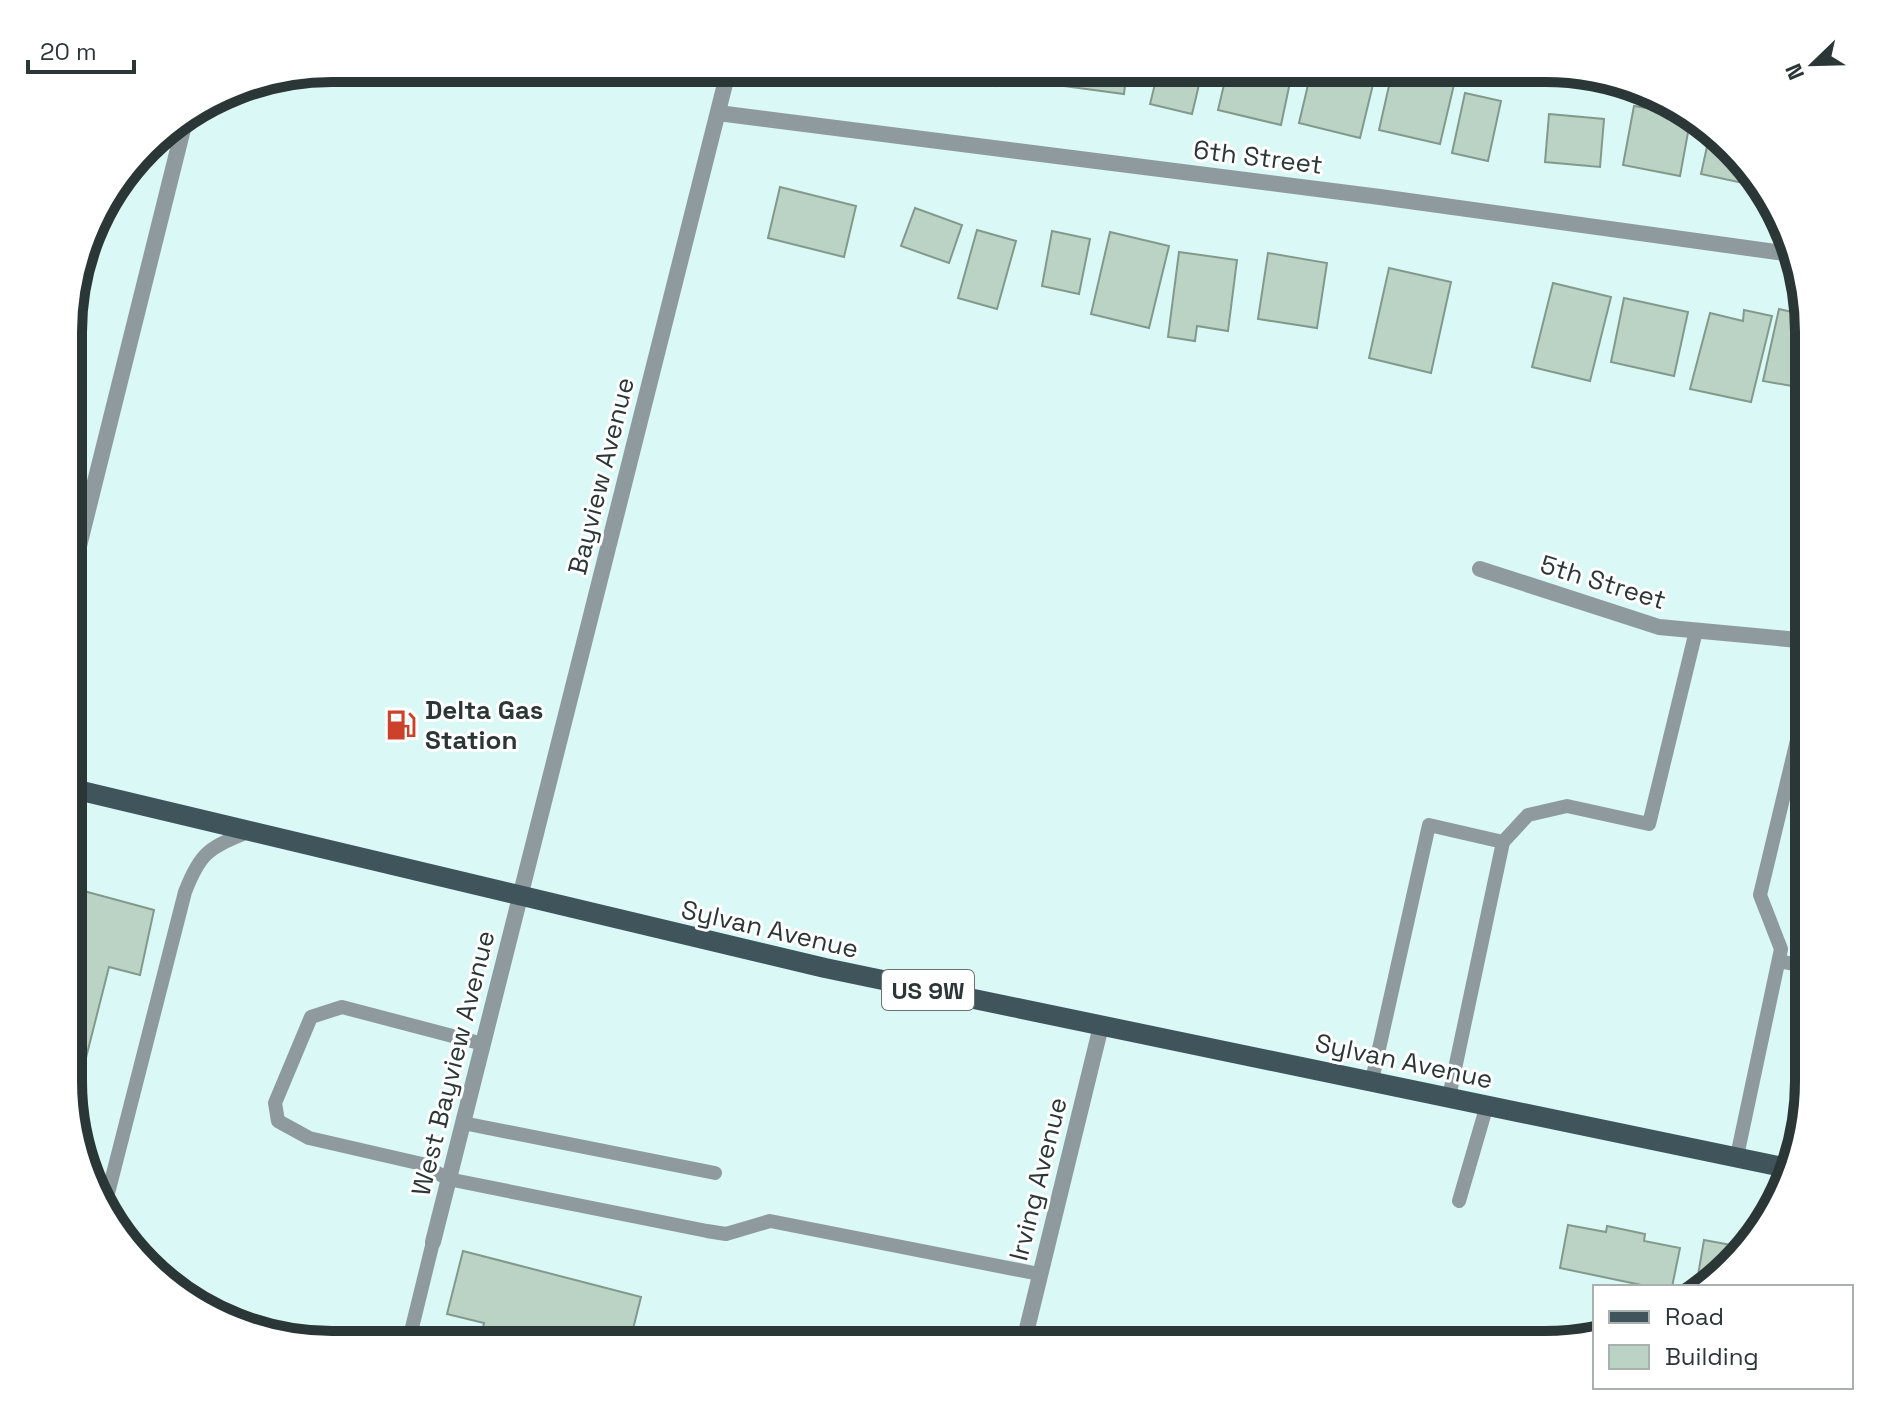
<svg xmlns="http://www.w3.org/2000/svg" width="1877" height="1413" font-family="'Space Grotesk',sans-serif">
<style>
.building{fill:#bbd3c5;stroke:#82998b;stroke-width:2}
.lines{fill:none;stroke-linecap:round;stroke-linejoin:round}
.lane{stroke:#8f9a9f;stroke-width:14}
.street{stroke:#8f9a9f;stroke-width:16}
.primary{stroke:#40545c;stroke-width:20}
.labels{text-anchor:middle;dominant-baseline:central;stroke-width:6;stroke-linejoin:round;paint-order:stroke}
.shield{fill:#fff;stroke:#6b7372;stroke-width:2}
.shield-label{font-size:24px;font-weight:bold;fill:#2b3736}
.street-label{font-size:26px;fill:#2b3736;stroke:#fff}
.poi-label{font-size:26px;font-weight:bold;fill:#2b3736;stroke:#fff;text-anchor:start}
.rim{fill:none;stroke:#2b3736;stroke-width:10}
</style>
<rect width="100%" height="100%" fill="#d9f8f6"/>
<g class="building">
<path d="M817 68H874L870 82Z"/>
<path d="M959 68H1001L996 86 957 75Z"/>
<path d="M1027 68H1127L1124 94 1026 81Z"/>
<path d="M1159 68H1203L1192 114 1150 104Z"/>
<path d="M1228 68H1293L1281 125 1218 110Z"/>
<path d="M1312 68H1377L1360 138 1299 123Z"/>
<path d="M1393 68H1424L1456 76 1440 144 1379 130Z"/>
<path d="M1465 93 1501 101 1488 161 1452 153Z"/>
<path d="M1656 94 1691 116 1680 176 1623 165 1634 106 1653 109Z"/>
<path d="M1549 114 1604 119 1600 167 1545 162Z"/>
<path d="M1711 128 1719 133 1757 186 1701 174Z"/>
<path d="M780 187 856 206 844 257 768 238Z"/>
<path d="M915 208 962 225 949 263 901 246Z"/>
<path d="M977 230 1016 241 997 309 958 298Z"/>
<path d="M1052 231 1090 239 1079 294 1042 286Z"/>
<path d="M1110 232 1169 246 1149 328 1091 314Z"/>
<path d="M1179 252 1237 260 1228 331 1197 326 1195 341 1168 337Z"/>
<path d="M1268 253 1327 263 1317 328 1258 319Z"/>
<path d="M1389 268 1451 282 1431 373 1369 358Z"/>
<path d="M1553 283 1611 297 1590 381 1532 367Z"/>
<path d="M1624 298 1688 312 1674 376 1611 362Z"/>
<path d="M1779 309 1805 315 1809 331V389L1763 381Z"/>
<path d="M1744 310 1772 316 1751 402 1690 389 1710 313 1743 321Z"/>
<path d="M69 887 154 910 140 975 109 967 72 1113 69 1099Z"/>
<path d="M1802 892 1809 894V934L1794 931Z"/>
<path d="M1568 1225 1606 1232 1607 1226 1645 1234 1644 1241 1680 1248 1672 1287H1651L1560 1268Z"/>
<path d="M1704 1240 1737 1246 1734 1262 1702 1287H1696Z"/>
<path d="M463 1251 641 1297 629 1345H479L484 1323 447 1314Z"/>
</g>
<g class="lines">
<g class="lane">
<path d="M1503 842 1528 815 1567 806 1649 824 1696 631"/>
<path d="M1779 961 1809 967"/>
<path d="M483 1044 342 1007 311 1017 275 1103 278 1121 309 1138 422 1164 448 1179 707 1231 726 1234 770 1221 1039 1274"/>
<path d="M1372 1080 1429 825 1503 842 1449 1097"/>
<path d="M463 1123 715 1173"/>
<path d="M1737 1156 1781 949 1760 895 1798 736"/>
<path d="M1459 1201 1487 1105"/>
<path d="M104 1209 185 892C201 850 210 848 250 831"/>
<path d="M408 1344 433 1242"/>
</g>
<g class="street">
<path d="M718 113 1380 197 1791 254"/>
<path d="M1480 569 1659 627 1809 641"/>
<path d="M70 582 186 117"/>
<path d="M433 1242 729 68"/>
<path d="M1023 1345 1101 1026"/>
</g>
<path class="primary" d="M69 788 825 968 1792 1169"/>
</g>
<defs>
<g id="fuel-bare" transform="scale(2.4)"><path d="M-5.5-6h7V0h2V4h1.3V-2.5L3-4.5l.8-.8L6-3V5H2.5V1h-1V6h-7ZM-4.2-4.7v3.2H.2V-4.7Z" fill="#cc412a" stroke="#fff" stroke-width="2.5" paint-order="stroke"/></g>
</defs>
<g fill-rule="evenodd">
<use href="#fuel-bare" x="401" y="725"/>
</g>
<g class="labels">
<rect class="shield" x="882" y="970" width="92" height="40" rx="6"/>
<g class="shield-label">
<text x="928" y="990">US 9W</text>
</g>
<g class="street-label">
<text transform="translate(1258 157) rotate(7)">6th Street</text>
<text transform="translate(601 476) rotate(-76)">Bayview Avenue</text>
<text transform="translate(1603 582) rotate(17)">5th Street</text>
<text transform="translate(770 929) rotate(13)">Sylvan Avenue</text>
<text transform="translate(1404 1061) rotate(12)">Sylvan Avenue</text>
<text transform="translate(453 1063) rotate(-76)">West Bayview Avenue</text>
<text transform="translate(1038 1179) rotate(-76)">Irving Avenue</text>
</g>
<g class="poi-label">
<text x="425" y="710">Delta Gas<tspan x="425" dy="30">Station</tspan></text>
</g>
</g>
<path d="M0 0H1877V1413H0ZM332 82H1545A250 250 0 0 1 1795 332V1081A250 250 0 0 1 1545 1331H332A250 250 0 0 1 82 1081V332A250 250 0 0 1 332 82Z" fill="#fff" fill-rule="evenodd"/>
<path class="rim" d="M332 82H1545A250 250 0 0 1 1795 332V1081A250 250 0 0 1 1545 1331H332A250 250 0 0 1 82 1081V332A250 250 0 0 1 332 82Z"/>
<rect x="1593" y="1285" width="260" height="104" fill="#ffffff" stroke="#aaafaf" stroke-width="2"/>
<rect x="1609" y="1311" width="40" height="12" fill="#40545c" stroke="#aaafaf" stroke-width="2"/>
<text x="1665" y="1325" font-size="24" fill="#2b3736">Road</text>
<rect x="1609" y="1345" width="40" height="24" fill="#bbd3c5" stroke="#aaafaf" stroke-width="2"/>
<text x="1665" y="1365" font-size="24" fill="#2b3736">Building</text>
<g transform="translate(1813 64) rotate(247)" stroke="#ffffff" stroke-width="6" paint-order="stroke">
<path d="M0-6L14 30L0 20L-14 30Z" fill="#2b3736"/>
<text y="-12" font-size="22" font-weight="bold" text-anchor="middle" fill="#2b3736">N</text>
</g>
<path d="M28 60v12h106v-12" fill="none" stroke="#2b3736" stroke-width="4"/>
<text x="40" y="60" font-size="24" fill="#2b3736" stroke="#ffffff" stroke-width="6" paint-order="stroke">20 m</text>
</svg>
